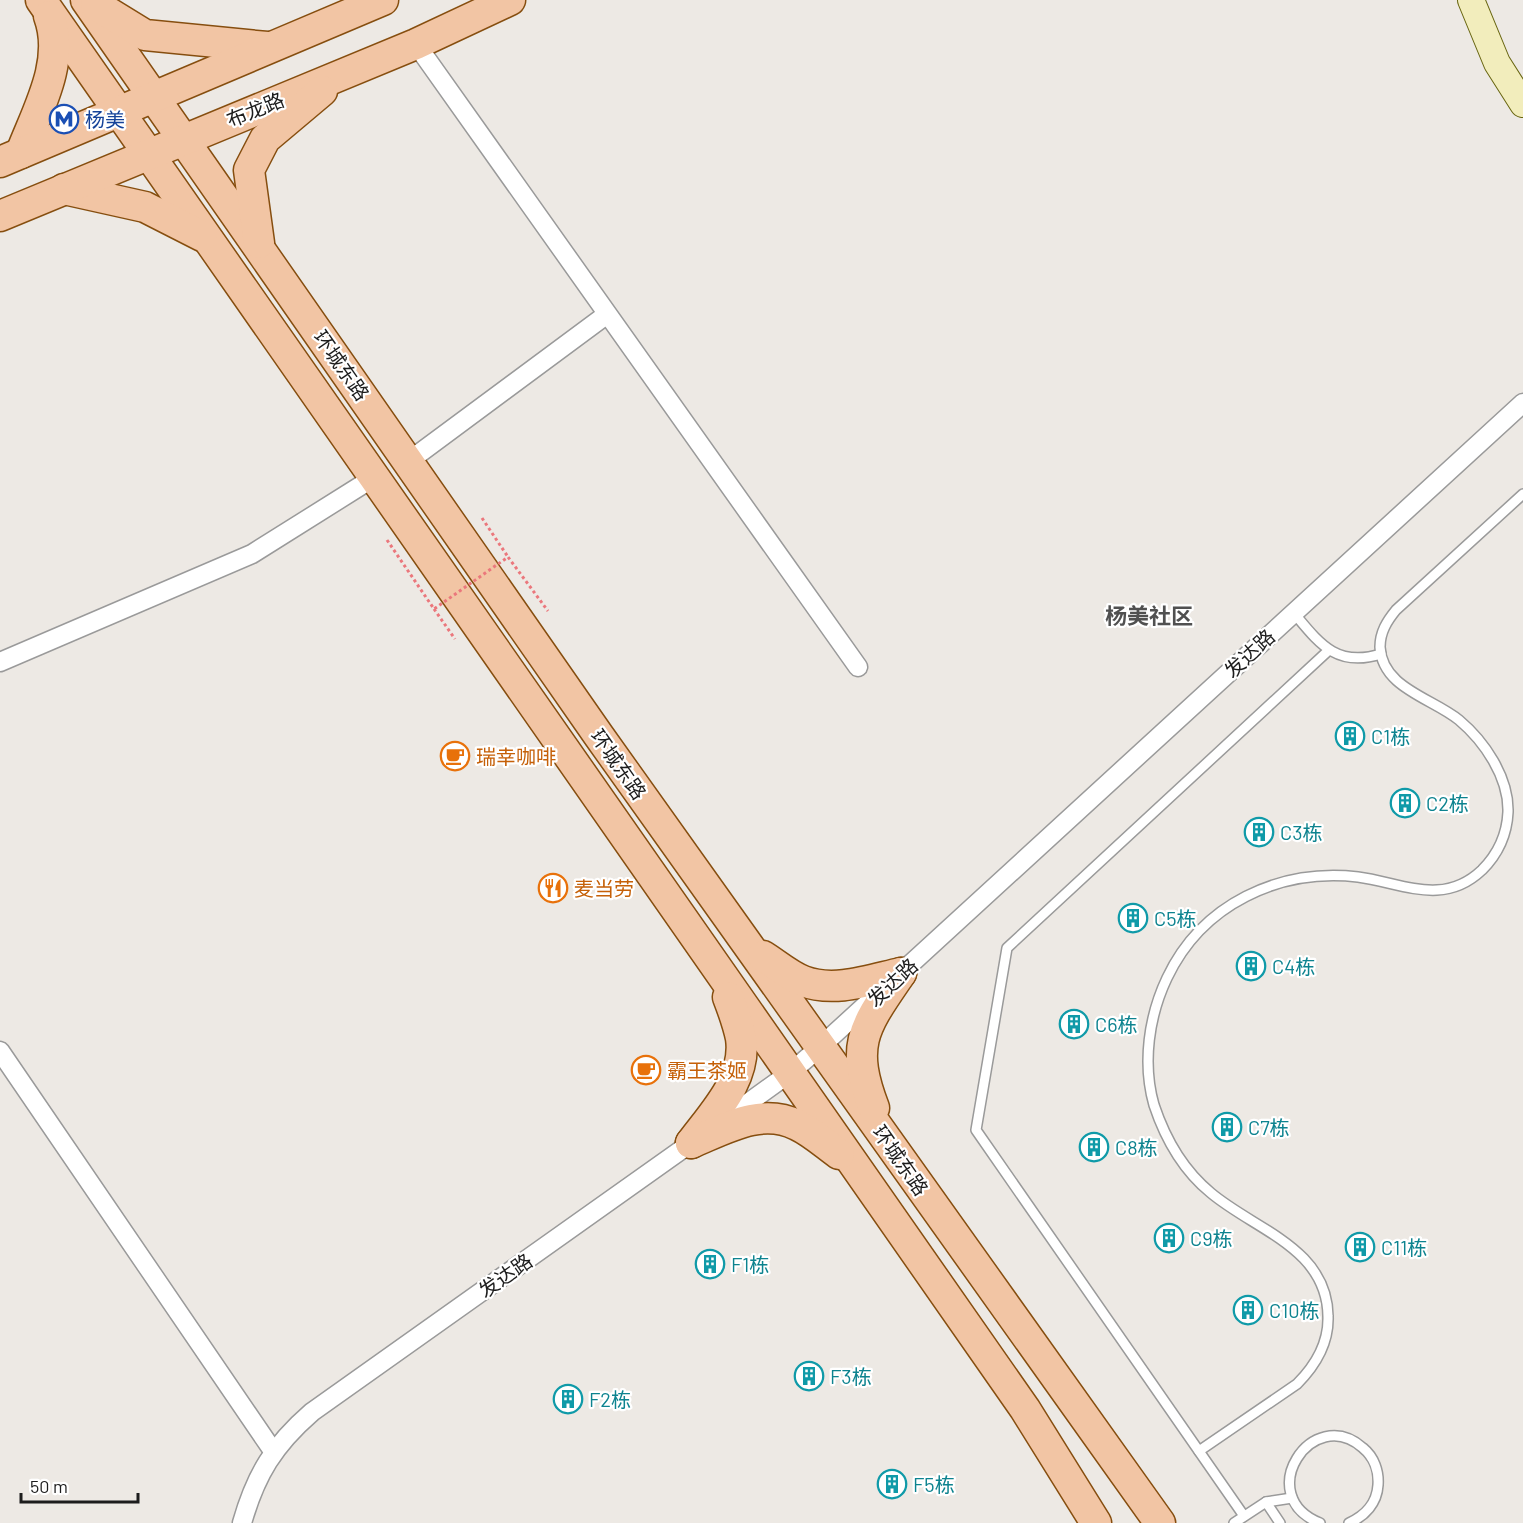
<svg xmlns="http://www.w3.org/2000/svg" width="1523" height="1523" font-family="Barlow,'Noto Sans SC',sans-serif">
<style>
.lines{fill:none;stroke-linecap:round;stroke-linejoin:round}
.lane-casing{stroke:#9a9a9a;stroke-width:12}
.street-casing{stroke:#9a9a9a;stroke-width:21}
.secondary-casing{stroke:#686510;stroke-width:28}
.primary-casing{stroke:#864e0f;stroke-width:33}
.path{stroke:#eb777c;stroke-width:3;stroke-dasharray:3 3;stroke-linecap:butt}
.lane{stroke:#fff;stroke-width:9}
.street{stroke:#fff;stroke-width:18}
.secondary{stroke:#f2edbc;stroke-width:26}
.primary{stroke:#f2c5a4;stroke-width:30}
.path-bridge{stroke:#eb777c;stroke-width:3;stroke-dasharray:3 3;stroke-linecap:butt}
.labels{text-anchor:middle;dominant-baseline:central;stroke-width:4.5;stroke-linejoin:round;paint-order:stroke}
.street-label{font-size:20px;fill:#1d1d1d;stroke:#fff}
.transit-label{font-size:20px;fill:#164399;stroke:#fff;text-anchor:start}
.culture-label{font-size:20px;fill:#0d838f;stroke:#fff;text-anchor:start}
.food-label{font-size:20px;fill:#c56008;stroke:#fff;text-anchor:start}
.quarter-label{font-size:22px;font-weight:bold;fill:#505050;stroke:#fff}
</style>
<rect width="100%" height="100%" fill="#ede9e4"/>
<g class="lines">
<g class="lane-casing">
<g id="lane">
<path d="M1293 612C1319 643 1336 668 1381 654"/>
<path d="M1199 1451 1297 1384C1316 1365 1329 1343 1328 1316 1327 1248 1255 1230 1211 1193 1184 1171 1165 1138 1154 1105 1142 1063 1149 1016 1167 978 1202 904 1279 868 1358 877 1403 883 1443 907 1482 870 1498 854 1507 834 1508 812 1509 777 1484 741 1459 720 1432 698 1382 688 1380 647 1380 632 1387 621 1396 610L1523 494"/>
<path d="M1266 1502 1280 1523"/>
<path d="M1244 1516 976 1130 1007 948 1329 650"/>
<path d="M1234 1523 1266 1502 1292 1498"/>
<path d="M1320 1523C1252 1496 1312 1403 1363 1448 1374 1457 1379 1471 1378 1485 1377 1503 1365 1516 1349 1523"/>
</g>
</g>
<g class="street-casing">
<g id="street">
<path d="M416 44 858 667"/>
<path d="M409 461 606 315"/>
<path d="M0 662 252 554 373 478"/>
<path d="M0 1051 273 1451"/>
<path d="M723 1121 791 1072 820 1047 1523 403"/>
<path d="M242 1523C256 1474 274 1445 312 1412L698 1138"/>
</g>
</g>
<g class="secondary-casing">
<path id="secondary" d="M1471 0 1497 63 1523 104"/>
</g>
<g class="primary-casing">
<g id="primary">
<path d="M41 0 1025 1409 1096 1523"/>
<path d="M86 0 599 736 1160 1523"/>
<path d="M96 5 145 35 267 47"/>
<path d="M21 153C37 111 66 62 49 16"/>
<path d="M0 162 383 0"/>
<path d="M64 189 145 207 202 236"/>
<path d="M0 216 416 44 510 0"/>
<path d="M259 243 249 170 265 139 322 91"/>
<path d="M763 956C776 964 788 975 803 981 834 993 870 980 901 973"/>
<path d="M874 1108C849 1043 865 1026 901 973"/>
<path d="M691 1143C714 1112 747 1079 741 1038 738 1024 733 1010 728 997"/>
<path d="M691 1143C725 1129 761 1107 797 1125 812 1132 825 1144 839 1154"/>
</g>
</g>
<g class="path">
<path d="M482 518 508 557"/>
<path d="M434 609 455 639"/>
</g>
<use href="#lane" class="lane"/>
<use href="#street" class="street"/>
<use href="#secondary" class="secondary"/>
<use href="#primary" class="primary"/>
<path class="path-bridge" d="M387 540 434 609 508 557 548 611"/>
</g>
<defs>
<g id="metro-ring" transform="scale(1.5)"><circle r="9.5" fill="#fff" stroke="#1a4fb4" stroke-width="1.5"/><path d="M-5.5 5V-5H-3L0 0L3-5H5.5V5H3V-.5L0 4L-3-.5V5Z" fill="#1a4fb4"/></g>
<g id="building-ring" transform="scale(1.5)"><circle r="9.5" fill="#fff" stroke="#0f9aa8" stroke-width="1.5"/><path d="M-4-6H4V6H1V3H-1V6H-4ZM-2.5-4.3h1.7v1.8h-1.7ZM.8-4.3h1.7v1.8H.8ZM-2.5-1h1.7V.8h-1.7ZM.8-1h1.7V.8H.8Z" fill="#0f9aa8"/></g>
<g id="cafe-ring" transform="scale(1.5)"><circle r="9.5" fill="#fff" stroke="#e8710a" stroke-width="1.5"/><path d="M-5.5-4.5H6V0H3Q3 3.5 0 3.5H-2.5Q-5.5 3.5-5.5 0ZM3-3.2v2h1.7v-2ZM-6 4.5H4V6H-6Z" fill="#e8710a"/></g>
<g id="restaurant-ring" transform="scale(1.5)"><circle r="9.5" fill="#fff" stroke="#e8710a" stroke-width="1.5"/><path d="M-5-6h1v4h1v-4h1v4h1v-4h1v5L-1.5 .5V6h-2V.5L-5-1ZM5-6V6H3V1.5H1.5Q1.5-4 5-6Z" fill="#e8710a"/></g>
</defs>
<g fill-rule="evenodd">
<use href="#metro-ring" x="64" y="119"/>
<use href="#building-ring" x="1350" y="736"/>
<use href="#cafe-ring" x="455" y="756"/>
<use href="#building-ring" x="1405" y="803"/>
<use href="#building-ring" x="1259" y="832"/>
<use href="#restaurant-ring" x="553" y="888"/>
<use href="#building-ring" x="1133" y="918"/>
<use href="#building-ring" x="1251" y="966"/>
<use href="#building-ring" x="1074" y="1024"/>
<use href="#cafe-ring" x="646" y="1070"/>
<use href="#building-ring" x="1227" y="1127"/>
<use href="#building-ring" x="1094" y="1147"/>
<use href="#building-ring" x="1169" y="1238"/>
<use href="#building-ring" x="1360" y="1247"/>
<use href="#building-ring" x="710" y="1264"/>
<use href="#building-ring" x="1248" y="1310"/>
<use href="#building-ring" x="809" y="1376"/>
<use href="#building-ring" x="568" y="1399"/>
<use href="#building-ring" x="892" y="1484"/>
</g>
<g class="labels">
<g class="street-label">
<text transform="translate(255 109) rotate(-22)">布龙路</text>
<text transform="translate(342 365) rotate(55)">环城东路</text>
<text transform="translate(1249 653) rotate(-43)">发达路</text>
<text transform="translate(619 764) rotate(55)">环城东路</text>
<text transform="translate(892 982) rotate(-43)">发达路</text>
<text transform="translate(901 1160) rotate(55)">环城东路</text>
<text transform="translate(505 1275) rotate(-35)">发达路</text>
</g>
<g class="transit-label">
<text x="85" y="119">杨美</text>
</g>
<g class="culture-label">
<text x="1371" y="736">C1栋</text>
<text x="1426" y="803">C2栋</text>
<text x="1280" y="832">C3栋</text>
<text x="1154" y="918">C5栋</text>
<text x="1272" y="966">C4栋</text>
<text x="1095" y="1024">C6栋</text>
<text x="1248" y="1127">C7栋</text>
<text x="1115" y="1147">C8栋</text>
<text x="1190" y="1238">C9栋</text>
<text x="1381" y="1247">C11栋</text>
<text x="731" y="1264">F1栋</text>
<text x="1269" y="1310">C10栋</text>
<text x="830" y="1376">F3栋</text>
<text x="589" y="1399">F2栋</text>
<text x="913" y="1484">F5栋</text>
</g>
<g class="food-label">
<text x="476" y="756">瑞幸咖啡</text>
<text x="574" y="888">麦当劳</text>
<text x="667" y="1070">霸王茶姬</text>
</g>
<g class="quarter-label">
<text x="1149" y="615">杨美社区</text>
</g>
</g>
<path d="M21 1493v9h117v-9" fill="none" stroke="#1d1d1d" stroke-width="3"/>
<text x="30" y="1493" font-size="18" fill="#1d1d1d" stroke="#ffffff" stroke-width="4.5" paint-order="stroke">50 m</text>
</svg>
